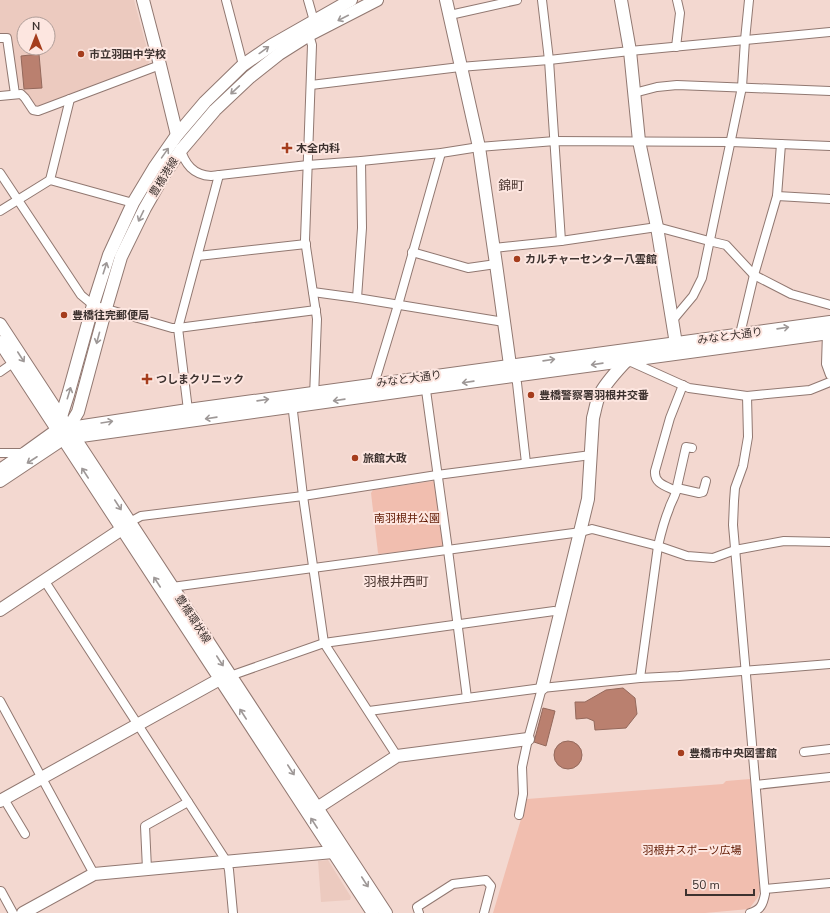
<svg xmlns="http://www.w3.org/2000/svg" width="830" height="913" font-family="'Nunito Sans','Noto Sans JP',sans-serif">
<style>
.built{fill:#eccabf;fill-rule:evenodd}
.green{fill:#f1beaf}
.water{fill:#ba806f;stroke:#94695c}
.lines{fill:none;stroke-linecap:round;stroke-linejoin:round}
.street-casing{stroke:#917871;stroke-width:10}
.secondary-casing{stroke:#917871;stroke-width:14}
.street{stroke:#fff;stroke-width:8}
.secondary{stroke:#fff;stroke-width:12}
.oneway{stroke:#9e9897}
.poi-dot{fill:#a53d1d;stroke:#fde6e0;stroke-width:1.5}
.labels{text-anchor:middle;dominant-baseline:central;stroke-width:4;stroke-linejoin:round;paint-order:stroke}
.poi-label{font-size:11px;font-weight:bold;fill:#3d322f;stroke:#fde6e0;text-anchor:start}
.street-label{font-size:11px;fill:#3d322f;stroke:#fde6e0}
.park-label{font-size:11px;fill:#611a03;stroke:#fde6e0}
.quarter-label{font-size:13px;fill:#49342e;stroke:#fde6e0}
</style>
<rect width="100%" height="100%" fill="#f3d8d0"/>
<g class="built">
<path d="M0 0H134L150 60 147 66 39 107 34 106 27 94 17 85 10 34 0 35ZM24 24H48V48H24Z"/>
<path d="M328 860 351 897 350 900 321 902 318 861Z"/>
</g>
<g class="green">
<path d="M433 481 436 483 444 545 443 547 379 554 378 553 371 493 373 490Z"/>
<path d="M750 779 760 890 758 897 749 909 705 913H493L527 799 723 784 726 781Z"/>
</g>
<g class="water">
<path d="M39 54 42 88 24 89 21 56Z"/>
<path d="M623 688 635 698 637 714 626 728 595 730 594 721 587 718 576 719 575 702H585L606 690Z"/>
<path d="M543 708 555 711 546 746 534 742Z"/>
<circle cx="568" cy="755" r="14"/>
</g>
<g class="lines">
<g class="street-casing">
<g id="street">
<path d="M226 0 243 65"/>
<path d="M308 0 314 21"/>
<path d="M542 0 549 60 561 241"/>
<path d="M450 15 517 0"/>
<path d="M309 35 312 45 305 240 317 319 314 397"/>
<path d="M0 38H7L15 94"/>
<path d="M676 47 680 13 677 0"/>
<path d="M311 85 460 67 549 60 630 51 830 32"/>
<path d="M634 93 657 87 677 85 830 91"/>
<path d="M0 96 21 94 25 98 33 110 38 111 160 65"/>
<path d="M180 148C185 164 193 175 211 176L308 165 361 161 441 153 479 147 555 141 731 142 830 146"/>
<path d="M0 173 81 295 93 305 172 328H178L316 310"/>
<path d="M50 180 70 99"/>
<path d="M777 196 830 199"/>
<path d="M0 211 50 180 133 203"/>
<path d="M494 248 561 241 657 227 709 241 726 245 754 275 791 294 830 305"/>
<path d="M412 252 468 268 496 264"/>
<path d="M198 256 306 244"/>
<path d="M313 292 357 298 504 322"/>
<path d="M357 298 362 228 361 161"/>
<path d="M672 321 693 296 702 278 742 87 745 40 749 0"/>
<path d="M827 333 826 364 830 375"/>
<path d="M740 334 754 275 777 196 781 144"/>
<path d="M629 361 689 388 747 396 810 390 830 382"/>
<path d="M0 372 13 363"/>
<path d="M515 376 517 383 526 463"/>
<path d="M425 383 448 550 467 698"/>
<path d="M374 384 398 305 441 153"/>
<path d="M747 396 748 437 743 466 735 488 734 501 733 525 765 894C763 904 761 910 750 913"/>
<path d="M292 403 303 496 324 643 397 756"/>
<path d="M188 410 178 328 219 175"/>
<path d="M0 453H25"/>
<path d="M677 488 699 493 703 492 706 481"/>
<path d="M676 491 686 447 692 448"/>
<path d="M130 522 141 516 303 496 437 475 591 455"/>
<path d="M44 580 227 862 229 870 233 913"/>
<path d="M172 587 581 532 592 529 658 546 687 556 713 558 735 550 784 541 830 542"/>
<path d="M230 676 324 643 554 611 560 613"/>
<path d="M640 678 658 546C661 533 664 521 669 509 671 502 675 497 676 491 666 486 654 484 655 471L670 418 683 385"/>
<path d="M0 701 94 874"/>
<path d="M369 711 542 688 640 678 679 676 830 664"/>
<path d="M804 752 830 749"/>
<path d="M756 785 830 777"/>
<path d="M4 799 25 834"/>
<path d="M519 815 523 794 522 767 528 739 542 688"/>
<path d="M147 869 145 826 188 802"/>
<path d="M765 889 830 883"/>
<path d="M0 891H1L13 913"/>
<path d="M419 913 417 907 453 884 486 880 491 886 484 913"/>
</g>
</g>
<g class="secondary-casing">
<g id="secondary">
<path d="M143 0 160 65 177 135"/>
<path d="M446 0 479 147 496 264 510 365 513 373"/>
<path d="M621 0 630 51 639 141 657 227 677 350"/>
<path d="M0 324 386 913"/>
<path d="M0 342 373 913"/>
<path d="M59 423 68 395 93 305 109 255 133 203 154 168 177 135 205 102 243 65 272 45 351 0"/>
<path d="M66 432 78 412 106 308 121 257 145 208 165 173 181 150 215 110 250 77 279 54 309 35 377 0"/>
<path d="M0 470 25 453 57 430 188 410 830 322"/>
<path d="M0 481 63 439 74 437 425 388 830 333"/>
<path d="M0 610 122 529"/>
<path d="M542 688 588 499 593 418C595 411 596 403 599 396 605 383 617 371 627 360"/>
<path d="M0 801 220 679"/>
<path d="M317 808 397 756 528 739"/>
<path d="M23 913 94 874 333 852"/>
</g>
</g>
<use href="#street" class="street"/>
<use href="#secondary" class="secondary"/>
</g>
<defs><path id="oneway-shaft" d="M-6 0H5M1.5-3L5.5 0L1.5 3" fill="none" stroke-width="1.6" stroke-linecap="round" stroke-linejoin="round"/></defs>
<g class="oneway">
<use href="#oneway-shaft" transform="translate(343 18) rotate(153)"/>
<use href="#oneway-shaft" transform="translate(264 50) rotate(-36)"/>
<use href="#oneway-shaft" transform="translate(235 90) rotate(137)"/>
<use href="#oneway-shaft" transform="translate(165 153) rotate(-55)"/>
<use href="#oneway-shaft" transform="translate(141 216) rotate(116)"/>
<use href="#oneway-shaft" transform="translate(105 268) rotate(-72)"/>
<use href="#oneway-shaft" transform="translate(783 328) rotate(-8)"/>
<use href="#oneway-shaft" transform="translate(98 338) rotate(105)"/>
<use href="#oneway-shaft" transform="translate(21 357) rotate(57)"/>
<use href="#oneway-shaft" transform="translate(549 360) rotate(-8)"/>
<use href="#oneway-shaft" transform="translate(597 364) rotate(172)"/>
<use href="#oneway-shaft" transform="translate(468 382) rotate(172)"/>
<use href="#oneway-shaft" transform="translate(69 393) rotate(-73)"/>
<use href="#oneway-shaft" transform="translate(263 400) rotate(-8)"/>
<use href="#oneway-shaft" transform="translate(339 400) rotate(172)"/>
<use href="#oneway-shaft" transform="translate(211 418) rotate(172)"/>
<use href="#oneway-shaft" transform="translate(107 422) rotate(-9)"/>
<use href="#oneway-shaft" transform="translate(32 460) rotate(147)"/>
<use href="#oneway-shaft" transform="translate(85 473) rotate(-123)"/>
<use href="#oneway-shaft" transform="translate(118 505) rotate(57)"/>
<use href="#oneway-shaft" transform="translate(157 582) rotate(-123)"/>
<use href="#oneway-shaft" transform="translate(220 661) rotate(57)"/>
<use href="#oneway-shaft" transform="translate(243 714) rotate(-123)"/>
<use href="#oneway-shaft" transform="translate(291 770) rotate(57)"/>
<use href="#oneway-shaft" transform="translate(314 823) rotate(-123)"/>
<use href="#oneway-shaft" transform="translate(365 882) rotate(57)"/>
</g>
<g class="poi-dot">
<circle cx="81" cy="54" r="4"/>
<path d="M285 142h4v4h4v4h-4v4h-4v-4h-4v-4h4z"/>
<circle cx="517" cy="259" r="4"/>
<circle cx="64" cy="315" r="4"/>
<path d="M145 373h4v4h4v4h-4v4h-4v-4h-4v-4h4z"/>
<circle cx="531" cy="395" r="4"/>
<circle cx="355" cy="458" r="4"/>
<circle cx="681" cy="753" r="4"/>
</g>
<g class="labels">
<g class="poi-label">
<text x="89" y="54">市立羽田中学校</text>
<text x="296" y="148">木全内科</text>
<text x="525" y="259">カルチャーセンター八雲館</text>
<text x="72" y="315">豊橋往完郵便局</text>
<text x="156" y="379">つしまクリニック</text>
<text x="539" y="395">豊橋警察署羽根井交番</text>
<text x="363" y="458">旅館大政</text>
<text x="689" y="753">豊橋市中央図書館</text>
</g>
<g class="street-label">
<text transform="translate(164 177) rotate(-58)">豊橋港線</text>
<text transform="translate(730 336) rotate(-8)">みなと大通り</text>
<text transform="translate(409 379) rotate(-8)">みなと大通り</text>
<text transform="translate(193 619) rotate(57)">豊橋環状線</text>
</g>
<g class="park-label">
<text x="407" y="518">南羽根井公園</text>
<text x="692" y="850">羽根井スポーツ広場</text>
</g>
<g class="quarter-label">
<text x="511" y="186">錦町</text>
<text x="396" y="582">羽根井西町</text>
</g>
</g>
<g transform="translate(36 36)"><circle r="19" fill="#fde6e0" stroke="#b09e99"/>
<path d="M0-3L7 15L0 10L-7 15Z" fill="#a53d1d"/>
<text y="-6" font-size="11" font-weight="bold" text-anchor="middle" fill="#3d322f">N</text>
</g>
<path d="M686 889v6h68v-6" fill="none" stroke="#3d322f" stroke-width="2"/>
<text x="692" y="889" font-size="12" fill="#3d322f" stroke="#fde6e0" stroke-width="3" paint-order="stroke">50 m</text>
</svg>
